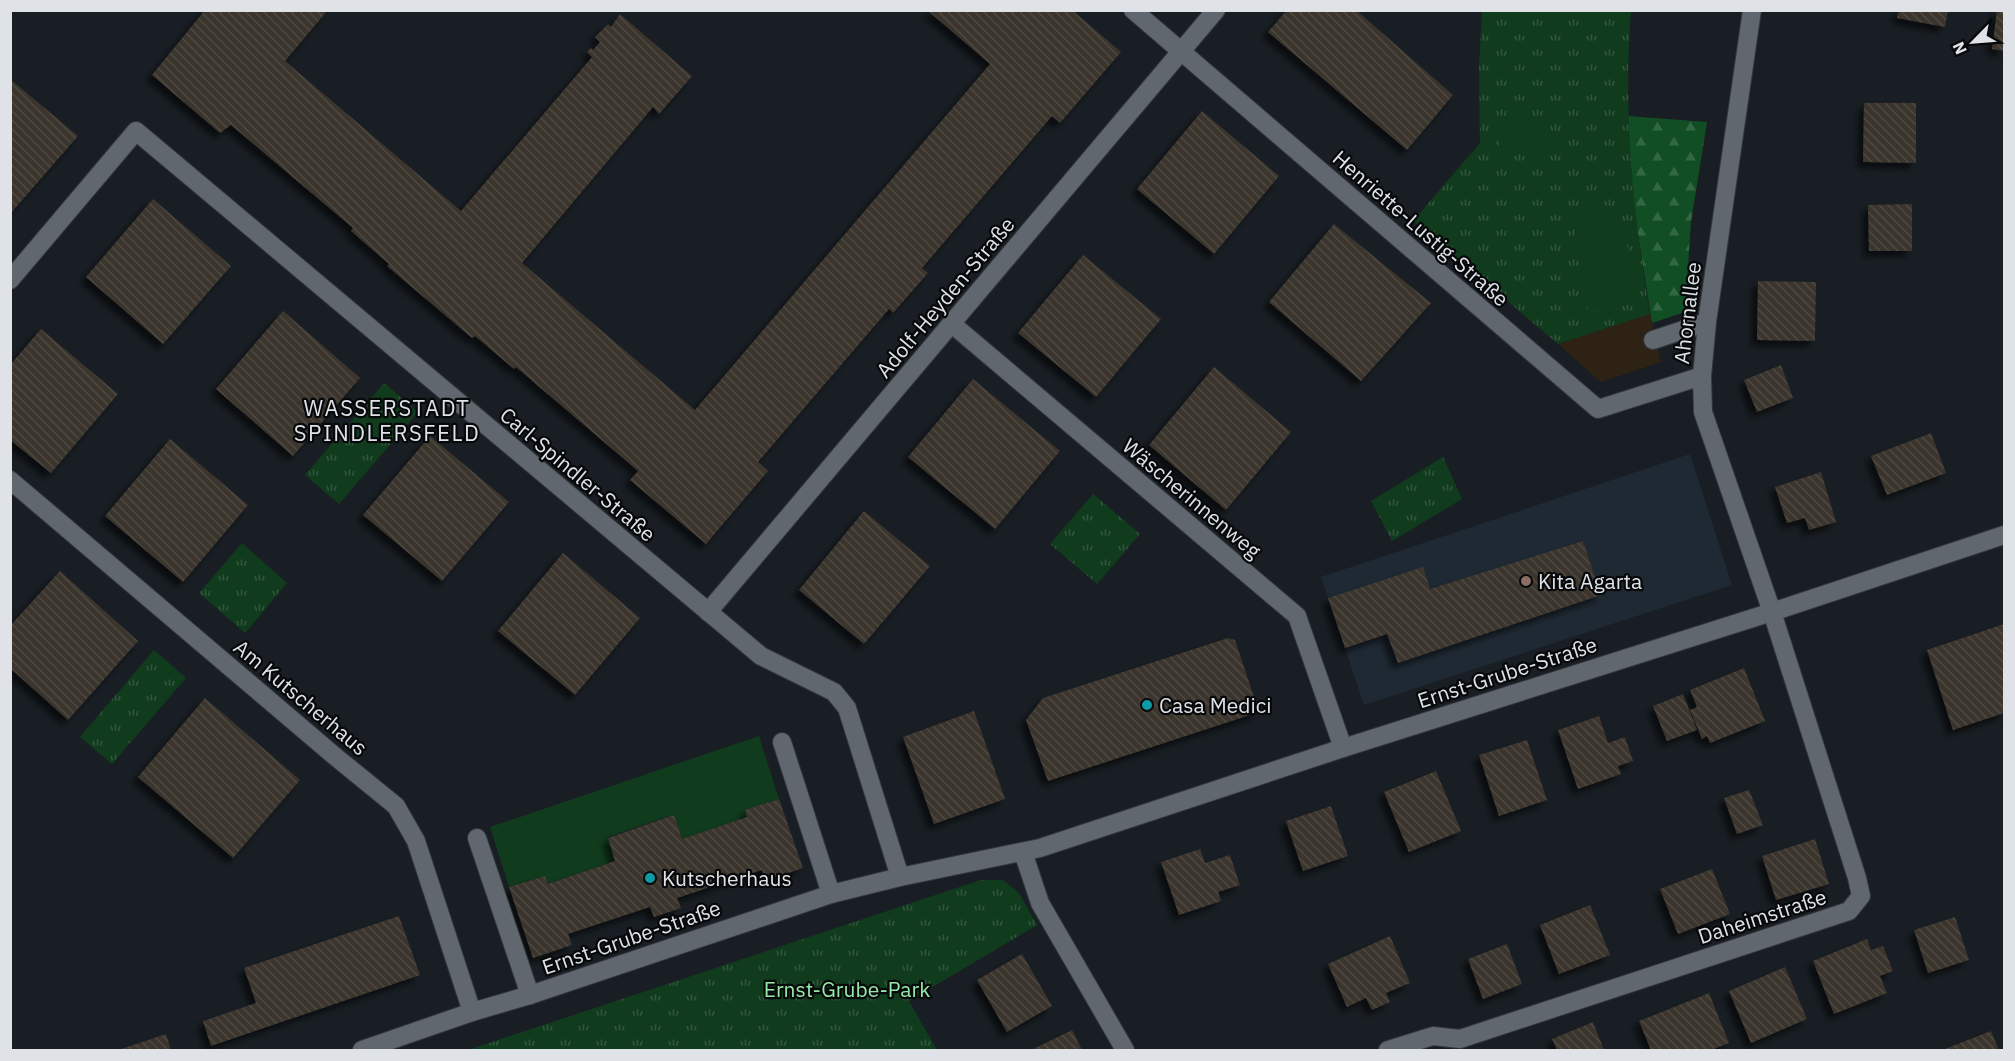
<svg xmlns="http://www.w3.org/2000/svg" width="2015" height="1061" font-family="'IBM Plex Sans',sans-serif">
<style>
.industrial{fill:#2d2214}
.built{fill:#1e2933}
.forest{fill:url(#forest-firs)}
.park{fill:url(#park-tufts)}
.garden{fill:#113b1d}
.building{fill:url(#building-back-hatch);filter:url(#shadow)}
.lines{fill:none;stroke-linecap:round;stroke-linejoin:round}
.minor-casing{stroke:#34383d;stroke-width:20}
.minor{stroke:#60676e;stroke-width:18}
.education-dot{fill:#8d6e63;stroke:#06080a;stroke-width:2}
.culture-dot{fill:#0f9aa8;stroke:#06080a;stroke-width:2}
.labels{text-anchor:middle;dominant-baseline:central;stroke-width:4.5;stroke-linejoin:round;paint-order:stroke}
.street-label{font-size:21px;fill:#dfe3e7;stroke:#06080a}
.poi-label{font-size:21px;fill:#dfe3e7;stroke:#06080a;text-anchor:start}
.park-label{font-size:21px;fill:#97e9a7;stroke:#06080a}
.neighbourhood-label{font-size:22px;letter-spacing:1.5px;fill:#dfe3e7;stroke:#06080a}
</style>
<defs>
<pattern id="forest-firs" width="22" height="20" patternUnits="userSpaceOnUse" patternTransform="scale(1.5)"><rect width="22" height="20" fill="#114e24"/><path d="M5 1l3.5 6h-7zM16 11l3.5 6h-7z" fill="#336744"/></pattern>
<pattern id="park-tufts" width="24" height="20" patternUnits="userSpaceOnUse" patternTransform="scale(1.5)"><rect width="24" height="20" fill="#113b1d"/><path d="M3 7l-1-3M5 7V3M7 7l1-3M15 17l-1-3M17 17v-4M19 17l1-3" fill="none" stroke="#33573e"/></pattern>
<pattern id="building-back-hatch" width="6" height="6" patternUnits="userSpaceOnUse" patternTransform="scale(1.5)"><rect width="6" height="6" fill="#3a342e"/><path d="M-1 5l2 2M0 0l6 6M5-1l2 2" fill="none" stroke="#4d4842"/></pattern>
<filter id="shadow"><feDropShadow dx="-5.5" dy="5.5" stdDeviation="3" flood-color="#0009"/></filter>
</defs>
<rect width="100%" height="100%" fill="#181e23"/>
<path class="industrial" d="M1650 314 1661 362 1601 382 1558 344Z"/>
<path class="built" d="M1690 454 1732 585 1364 705 1321 577Z"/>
<path class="forest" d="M1628 116 1707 122 1691 222 1685 312 1652 323 1633 202Z"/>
<g class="park">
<path d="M1482 11H1631C1623 113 1633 213 1650 314L1558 344 1413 221 1480 143 1479 67Z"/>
<path d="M384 383 418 412 339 504 305 475Z"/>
<path d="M1443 457 1462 499 1392 541 1371 501Z"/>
<path d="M1093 494 1140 534 1097 584 1050 544Z"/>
<path d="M242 543 287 583 245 633 199 593Z"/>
<path d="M154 650 186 678 112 764 80 737Z"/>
<path d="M981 880H1003L1019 893 1037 925 909 1001 937 1050H468Z"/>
</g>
<g class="garden">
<path d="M1524 120 1545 124 1548 132 1552 155 1497 150 1505 125 1511 122Z"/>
<path d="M1621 209 1637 303 1588 311 1573 217Z"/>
<path d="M759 736 779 799 746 810 747 817 682 839 673 815 608 837 615 861 548 884 545 876 509 887 490 827Z"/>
</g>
<g class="building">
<path d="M205 10H328L285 61 461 211 592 57 587 52 591 48 593 50 600 42 595 37 608 24 611 27 620 14 692 76 659 114 653 107 522 263 695 410 990 64 927 10H1072L1121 52 1060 123 1052 116 922 268 928 273 893 313 889 309 758 462 768 471 706 544 630 480 638 471 516 367 514 369 475 336 472 338 387 266 389 264 351 231 353 228 231 125 220 133 152 75Z"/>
<path d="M1287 10H1356L1453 95 1407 150 1268 32Z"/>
<path d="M1899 10H1948L1945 27 1897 18Z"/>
<path d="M1997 10H2004V51L1992 49Z"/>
<path d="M10 79 78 136 10 214Z"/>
<path d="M1864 103H1916V163L1863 162Z"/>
<path d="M1202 111 1279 176 1214 254 1137 189Z"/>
<path d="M153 199 231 266 163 344 86 277Z"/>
<path d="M1912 204V251H1869L1868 205Z"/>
<path d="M1334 224 1431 303 1361 381 1269 302Z"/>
<path d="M1083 255 1161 319 1096 397 1018 333Z"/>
<path d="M1758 281 1816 282 1815 341 1757 340Z"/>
<path d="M283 311 360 378 293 456 216 389Z"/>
<path d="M41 329 118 394 51 473 10 440V365Z"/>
<path d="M1781 365 1793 398 1757 412 1744 380Z"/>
<path d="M1214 367 1291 432 1226 510 1149 445Z"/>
<path d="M973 379 1060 451 995 529 908 457Z"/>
<path d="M1931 433 1946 473 1887 495 1871 456Z"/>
<path d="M430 436 509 502 442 581 363 515Z"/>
<path d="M170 439 248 505 183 582 105 516Z"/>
<path d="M1821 472 1836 522 1809 530 1805 518 1787 523 1775 487Z"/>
<path d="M864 511 930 566 864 644 799 590Z"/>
<path d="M1583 541 1601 595 1398 663 1387 634 1345 648 1328 598 1423 567 1430 589Z"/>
<path d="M563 553 640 618 575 695 498 631Z"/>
<path d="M60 571 138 641 68 720 10 668V626Z"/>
<path d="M2004 624V713L1953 730 1927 650Z"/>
<path d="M1228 638 1235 640 1259 712 1048 781 1026 720 1043 698Z"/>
<path d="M1744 668 1765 721 1710 743 1707 736 1702 739 1690 710 1697 707 1690 690Z"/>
<path d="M1683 694 1697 730 1667 741 1653 706Z"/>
<path d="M205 698 300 780 233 858 138 777Z"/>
<path d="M974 711 1005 799 934 824 903 737Z"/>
<path d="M1599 716 1608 743 1625 737 1633 761 1618 766 1621 774 1578 789 1558 730Z"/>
<path d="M1527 740 1547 800 1499 816 1479 755Z"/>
<path d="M1436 771 1461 831 1409 852 1384 792Z"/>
<path d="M1749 790 1763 825 1737 834 1724 798Z"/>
<path d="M779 799 803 868 765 881 762 870 677 898 681 908 654 917 650 907 568 934 572 945 533 958 509 887 545 876 548 884 615 861 608 838 674 815 682 839 747 817 745 810Z"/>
<path d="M1331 806 1348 856 1303 871 1286 821Z"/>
<path d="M1815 839 1829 884 1776 900 1762 856Z"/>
<path d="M1200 849 1205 863 1230 855 1240 885 1218 892 1221 901 1179 915 1161 862Z"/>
<path d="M1712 869 1730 914 1678 934 1660 889Z"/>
<path d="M1590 905 1610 955 1559 974 1540 925Z"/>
<path d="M399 916 420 975 211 1046 203 1021 256 1003 244 968Z"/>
<path d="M1955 917 1969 960 1928 973 1914 930Z"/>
<path d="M1390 936 1410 983 1386 993 1390 1002 1372 1010 1366 998 1347 1007 1328 964Z"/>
<path d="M1867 939 1871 950 1883 946 1893 971 1880 976 1887 993 1834 1014 1813 961Z"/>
<path d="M1507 944 1522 984 1483 999 1468 959Z"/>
<path d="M1022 954 1052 1006 1007 1032 977 980Z"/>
<path d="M1785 967 1807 1019 1751 1043 1729 991Z"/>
<path d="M1709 993 1729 1043 1711 1050H1651L1639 1021Z"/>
<path d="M1593 1022 1604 1050H1557L1552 1039Z"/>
<path d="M1072 1030 1082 1050H1031Z"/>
<path d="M1991 1031 1999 1050H1942Z"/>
<path d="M166 1034 171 1050H118Z"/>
</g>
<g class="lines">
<g class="minor-casing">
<g id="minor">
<path d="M1133 10 1598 409 1702 376"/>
<path d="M10 280 136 131 761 656 834 692 847 708 900 877"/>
<path d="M952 324 1297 616 1343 748"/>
<path d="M1653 340 1707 322"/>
<path d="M10 480 337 758 396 806 416 841 472 1012"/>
<path d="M708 612 1216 10"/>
<path d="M782 742 831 894"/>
<path d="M477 838 530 995"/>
<path d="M1023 852 1040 903 1125 1050"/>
<path d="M362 1050 472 1012 530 995 831 894 900 877 1040 848 1343 748 1772 612 2004 535"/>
<path d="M1388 1050 1433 1036 1460 1039 1849 911 1861 896 1857 878 1772 612 1703 412 1702 376 1707 322 1752 10"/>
</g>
</g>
<use href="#minor" class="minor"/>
</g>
<circle class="education-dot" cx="1526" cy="581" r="6"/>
<g class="culture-dot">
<circle cx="1147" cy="705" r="6"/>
<circle cx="650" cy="878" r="6"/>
</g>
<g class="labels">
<g class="street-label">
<text transform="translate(1421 228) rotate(41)">Henriette-Lustig-Straße</text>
<text transform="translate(945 297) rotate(-50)">Adolf-Heyden-Straße</text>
<text transform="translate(1687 313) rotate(-83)">Ahornallee</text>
<text transform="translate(578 474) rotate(40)">Carl-Spindler-Straße</text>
<text transform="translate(1192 498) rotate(40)">Wäscherinnenweg</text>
<text transform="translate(1507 672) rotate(-18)">Ernst-Grube-Straße</text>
<text transform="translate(301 697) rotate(40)">Am Kutscherhaus</text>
<text transform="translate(1762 916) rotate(-18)">Daheimstraße</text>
<text transform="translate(631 937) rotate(-19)">Ernst-Grube-Straße</text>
</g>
<g class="poi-label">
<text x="1538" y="581">Kita Agarta</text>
<text x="1159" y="705">Casa Medici</text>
<text x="662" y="878">Kutscherhaus</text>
</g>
<g class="park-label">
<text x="847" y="989">Ernst-Grube-Park</text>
</g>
<g class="neighbourhood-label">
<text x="387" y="407">WASSERSTADT<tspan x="387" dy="25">SPINDLERSFELD</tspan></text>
</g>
</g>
<rect width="2015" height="1061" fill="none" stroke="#dfe3e7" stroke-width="24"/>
<g transform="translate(1973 42) rotate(245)" stroke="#06080a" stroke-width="4.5" paint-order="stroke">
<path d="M0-4.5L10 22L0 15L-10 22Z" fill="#dfe3e7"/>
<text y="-9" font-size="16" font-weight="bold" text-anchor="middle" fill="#dfe3e7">N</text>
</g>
</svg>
